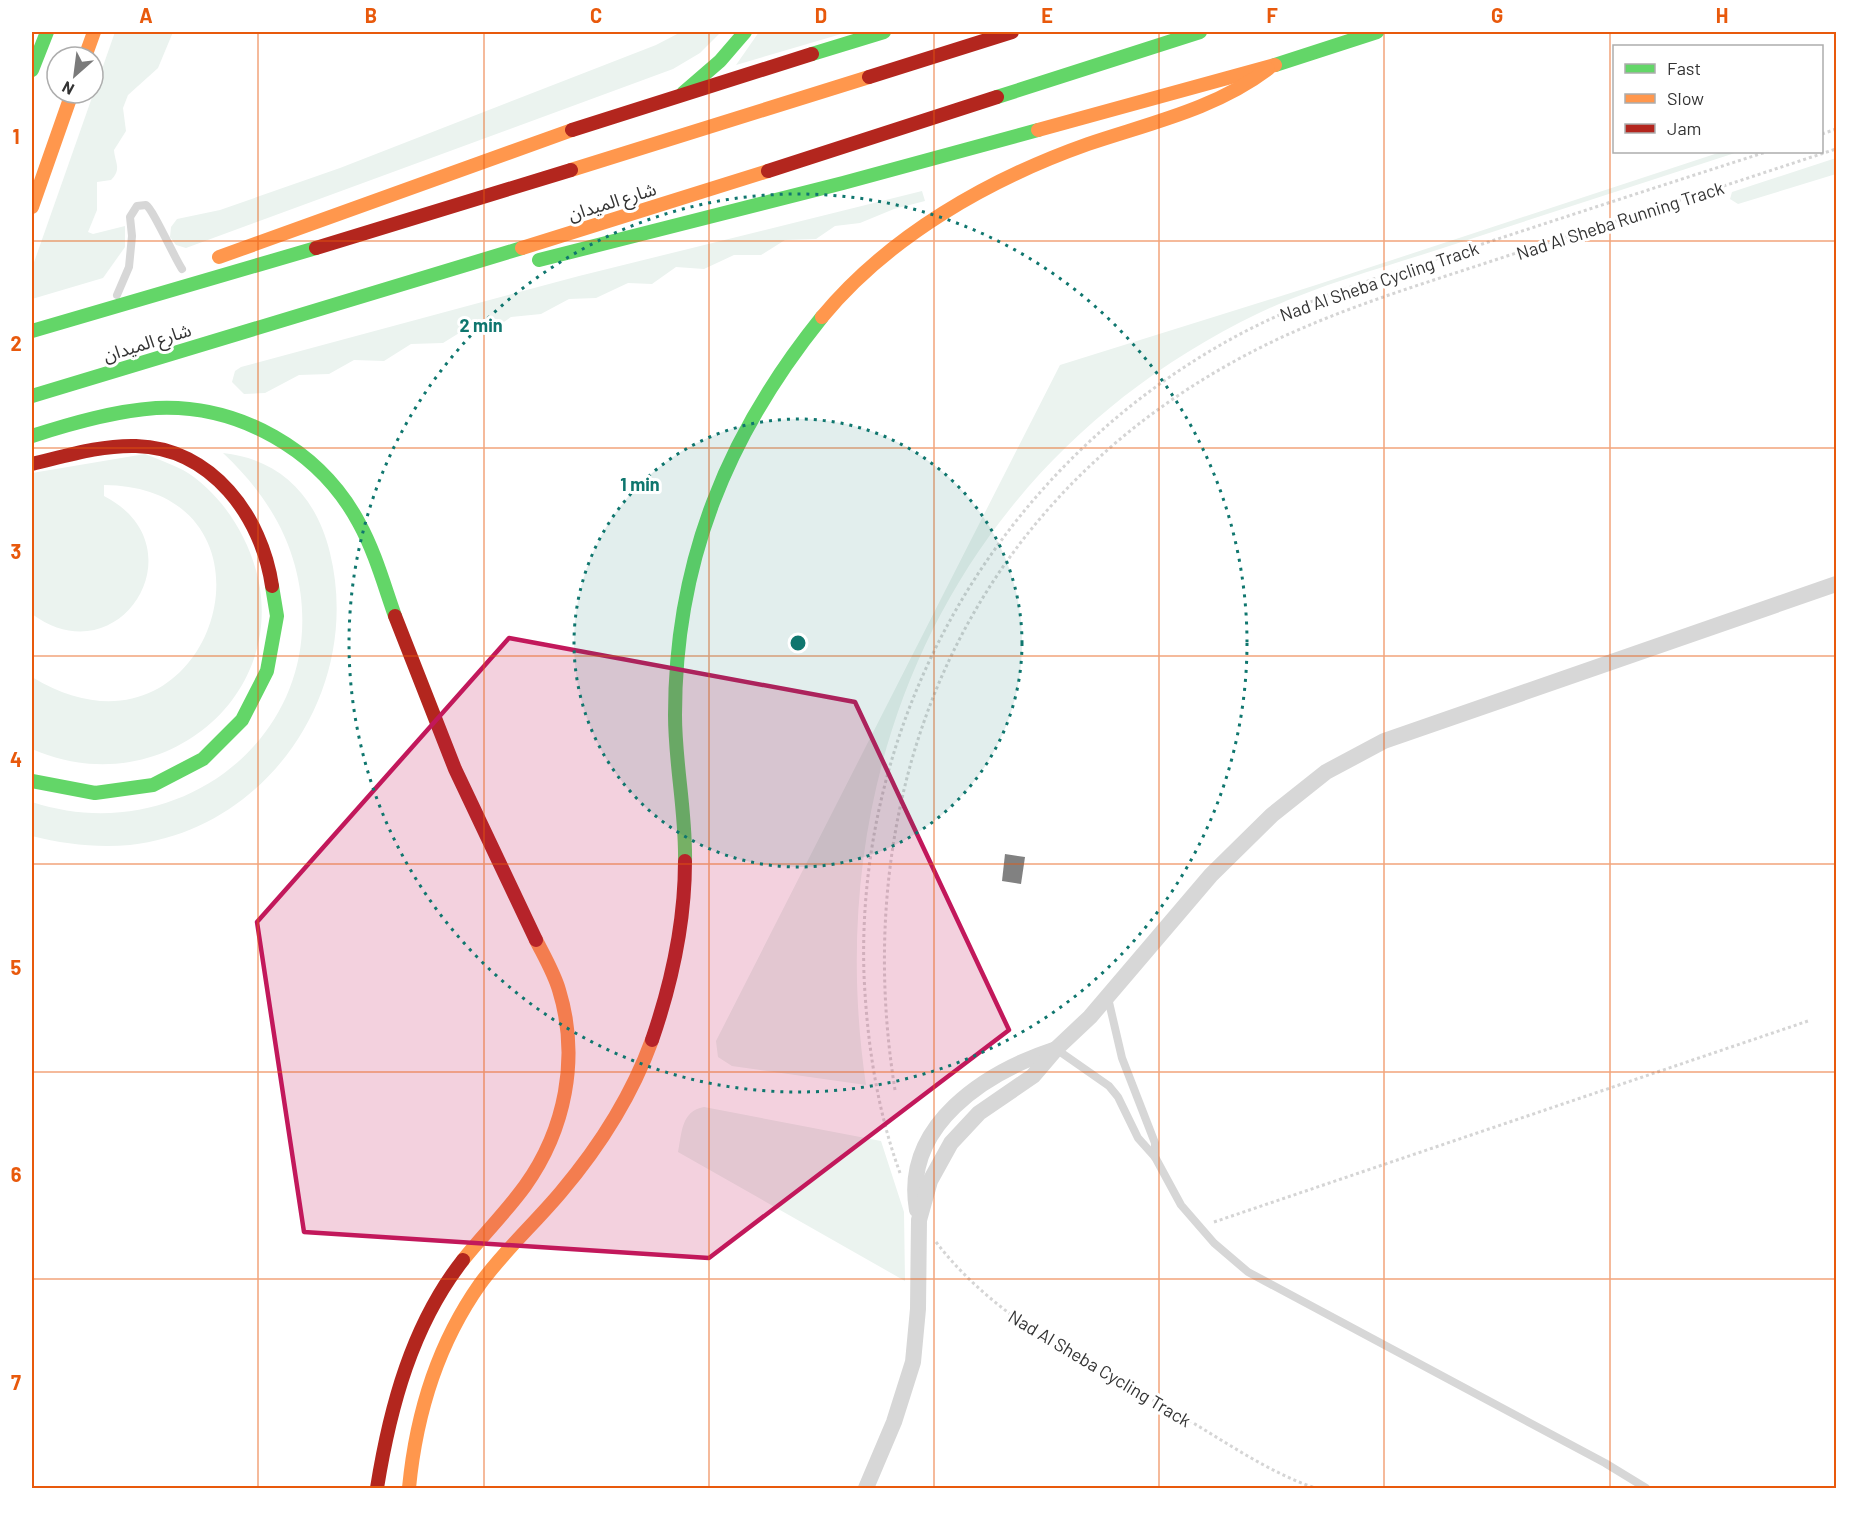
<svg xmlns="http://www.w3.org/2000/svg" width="1868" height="1520" font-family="Barlow,'Noto Sans Arabic',sans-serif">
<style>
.green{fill:#ebf3ef}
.building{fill:#818181}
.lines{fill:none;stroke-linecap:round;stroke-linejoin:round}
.path{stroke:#d5d5d5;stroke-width:3;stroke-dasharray:3 3;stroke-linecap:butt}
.lane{stroke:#d7d7d7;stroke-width:8}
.street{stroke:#d7d7d7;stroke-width:16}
.fast{stroke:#63d668;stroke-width:14}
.slow{stroke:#ff974d;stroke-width:14}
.jam{stroke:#b3261e;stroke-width:14}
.marked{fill:#c2185b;fill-opacity:0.2;stroke:#c2185b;stroke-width:4.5;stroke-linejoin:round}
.grid{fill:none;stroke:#e8590c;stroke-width:1.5;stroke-opacity:0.55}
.ring{fill:none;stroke:#0f766e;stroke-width:3;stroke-dasharray:3 6}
.labels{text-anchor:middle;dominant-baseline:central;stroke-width:6;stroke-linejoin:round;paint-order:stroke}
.street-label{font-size:18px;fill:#333;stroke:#fff}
.centre{fill:#0f766e;stroke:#fff;stroke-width:3}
.ring-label{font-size:18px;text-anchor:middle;font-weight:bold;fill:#0f766e;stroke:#fff;stroke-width:6;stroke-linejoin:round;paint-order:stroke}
.neatline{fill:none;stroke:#e8590c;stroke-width:2}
.grid-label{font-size:20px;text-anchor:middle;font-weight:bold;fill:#e8590c}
</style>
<rect width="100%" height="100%" fill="#fff"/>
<g class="green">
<path d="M115 32H173L158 68 128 95 123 108 126 131 114 150C115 163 122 169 111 180L97 182V210L88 232 93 234 125 226V247L103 278 32 299V268Z"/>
<path d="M681 32H721L700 53 673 69 186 248 176 245 170 237 171 227 177 219 220 210 340 168 656 45Z"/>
<path d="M759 32H848L736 65Z"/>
<path d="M1721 152H1738C1640 184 1541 216 1443 248 1382 268 1318 285 1259 313 958 458 818 761 866 1085L732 1066 718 1057 716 1041 1060 365 1316 285Z"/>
<path d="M1836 158V174L1738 204 1730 199 1732 192Z"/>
<path d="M922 191 925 201 894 209 860 223 835 226 816 239 785 240 761 255H734L704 269 676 267 652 284 628 283 596 298 569 299 541 314 511 317 491 331 464 330 443 343 411 344 384 361 354 360 329 374 299 375 265 393 244 394 232 382 235 371 241 367 579 276Z"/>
<path d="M223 453C281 459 317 498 330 553 363 688 270 829 130 845 96 848 64 844 32 836V802C184 852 338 727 295 566 283 521 256 484 223 453Z"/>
<path d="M145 454C158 459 171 464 183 470 209 485 230 511 243 537 314 677 170 810 32 749V677C213 787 302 487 104 485V496C202 546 120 679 32 614V473Z"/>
<path d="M704 1107 881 1141 904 1212 905 1281 678 1152C682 1133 681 1111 704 1107Z"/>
</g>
<path class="building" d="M1005 854 1025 857 1021 884 1002 881Z"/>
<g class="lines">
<g class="path">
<path d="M1822 134 1836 129"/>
<path d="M895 1090C847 791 963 511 1233 362 1319 314 1414 287 1507 256 1617 221 1727 185 1836 149"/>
<path d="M900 1173C877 1110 867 1042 864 975 855 706 1009 454 1246 331 1316 295 1390 274 1464 250 1565 217 1666 184 1766 152"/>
<path d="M1214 1222 1808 1021"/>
<path d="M936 1242C999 1324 1095 1367 1183 1417 1226 1442 1268 1472 1315 1488"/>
</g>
<g class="lane">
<path d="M117 295 129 267 132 236 130 217 137 206 146 205C153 209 174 257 182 269"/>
<path d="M1108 998 1122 1058 1155 1143V1157"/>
<path d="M1056 1049 1109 1086 1118 1097 1138 1138 1155 1157 1181 1205 1214 1243 1248 1272 1605 1463 1646 1488"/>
</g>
<g class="street">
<path d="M917 1210C902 1125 986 1072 1056 1049"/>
<path d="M866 1488 894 1422 913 1362 918 1309 919 1220 930 1181 951 1143 979 1113 1033 1076 1056 1049 1090 1017 1211 875 1272 815 1326 772 1384 741 1836 584"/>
</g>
<g class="fast">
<path d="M812 54 884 32"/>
<path d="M1275 65 1377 32"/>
<path d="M32 70 47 32"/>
<path d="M683 93 720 61 745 32"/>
<path d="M997 97 1200 32"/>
<path d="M539 260 843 183 1038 130"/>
<path d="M32 331 316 248"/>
<path d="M32 396 522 248"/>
<path d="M32 436C72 423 114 411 156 408 239 404 320 450 359 523 375 552 384 585 395 616"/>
<path d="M32 781 95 793 153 785 203 759 242 720 267 671 277 616 272 586"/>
<path d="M685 861C686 812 675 764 675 715 675 562 727 435 822 317"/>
</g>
<g class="slow">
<path d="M85 57 94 32"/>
<path d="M1038 130 1275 65"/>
<path d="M571 170 869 77"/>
<path d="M32 207 72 93"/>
<path d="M522 248 768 171"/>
<path d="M219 257 572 130"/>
<path d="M822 317C889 236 989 179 1088 144 1150 123 1215 109 1268 69"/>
<path d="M463 1260C483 1235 506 1212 525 1186 565 1130 580 1058 559 990 554 973 544 956 536 940"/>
<path d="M409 1488C416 1415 437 1345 480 1284 504 1251 535 1223 561 1192 599 1147 632 1095 652 1040"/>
</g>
<g class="jam">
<path d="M869 77 1012 32"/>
<path d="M572 130 812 54"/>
<path d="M768 171 997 97"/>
<path d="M316 248 571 170"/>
<path d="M32 464C66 456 101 445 136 446 212 448 262 517 272 586"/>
<path d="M395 616 455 769 536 940"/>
<path d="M652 1040C672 982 685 922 685 861"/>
<path d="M377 1488C390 1407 412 1325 463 1260"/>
</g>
</g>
<path class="marked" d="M509 638 855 702 1009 1030 709 1258 304 1232 257 922Z"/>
<path class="grid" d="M258 32V1488M484 32V1488M709 32V1488M934 32V1488M1159 32V1488M1384 32V1488M1610 32V1488M32 241H1836M32 448H1836M32 656H1836M32 864H1836M32 1072H1836M32 1279H1836"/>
<circle cx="798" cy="643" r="224" fill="#0f766e" fill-opacity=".12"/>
<g class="ring">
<circle cx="798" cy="643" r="224"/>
<circle cx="798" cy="643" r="449"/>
</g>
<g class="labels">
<g class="street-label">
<text transform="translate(612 201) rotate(-17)">شارع الميدان</text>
<text transform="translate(1620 220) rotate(-18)">Nad Al Sheba Running Track</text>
<text transform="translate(1379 281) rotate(-19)">Nad Al Sheba Cycling Track</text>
<text transform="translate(147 342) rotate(-17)">شارع الميدان</text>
<text transform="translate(1100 1368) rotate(31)">Nad Al Sheba Cycling Track</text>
</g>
</g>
<circle cx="798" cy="643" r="9" class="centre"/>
<g class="ring-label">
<text x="481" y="332">2 min</text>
<text x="640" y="491">1 min</text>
</g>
<rect width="1868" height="1520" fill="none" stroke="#ffffff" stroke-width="66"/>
<rect x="1613" y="45" width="210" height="108" fill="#ffffff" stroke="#adadad" stroke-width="1.5"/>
<rect x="1625" y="64" width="30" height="9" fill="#63d668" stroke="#adadad" stroke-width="1.5"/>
<text x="1667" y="75" font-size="18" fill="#333333">Fast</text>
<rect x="1625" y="94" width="30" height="9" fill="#ff974d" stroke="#adadad" stroke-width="1.5"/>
<text x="1667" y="105" font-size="18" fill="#333333">Slow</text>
<rect x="1625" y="124" width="30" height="9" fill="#b3261e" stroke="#adadad" stroke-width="1.5"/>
<text x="1667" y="135" font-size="18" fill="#333333">Jam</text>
<g transform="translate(75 75) rotate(208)"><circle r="28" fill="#ffffff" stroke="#adadad" stroke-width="1.5"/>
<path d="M0-4.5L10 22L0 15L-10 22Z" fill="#7a7a7a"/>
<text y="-9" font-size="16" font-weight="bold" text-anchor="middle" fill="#333333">N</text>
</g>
<rect x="33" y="33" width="1802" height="1454" class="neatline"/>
<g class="grid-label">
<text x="146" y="23">A</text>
<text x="371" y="23">B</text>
<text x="596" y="23">C</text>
<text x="821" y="23">D</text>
<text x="1047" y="23">E</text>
<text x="1272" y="23">F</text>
<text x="1497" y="23">G</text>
<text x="1722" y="23">H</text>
<text x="16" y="144">1</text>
<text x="16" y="351">2</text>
<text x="16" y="559">3</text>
<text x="16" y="767">4</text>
<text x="16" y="975">5</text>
<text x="16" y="1182">6</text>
<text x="16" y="1390">7</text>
</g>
</svg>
